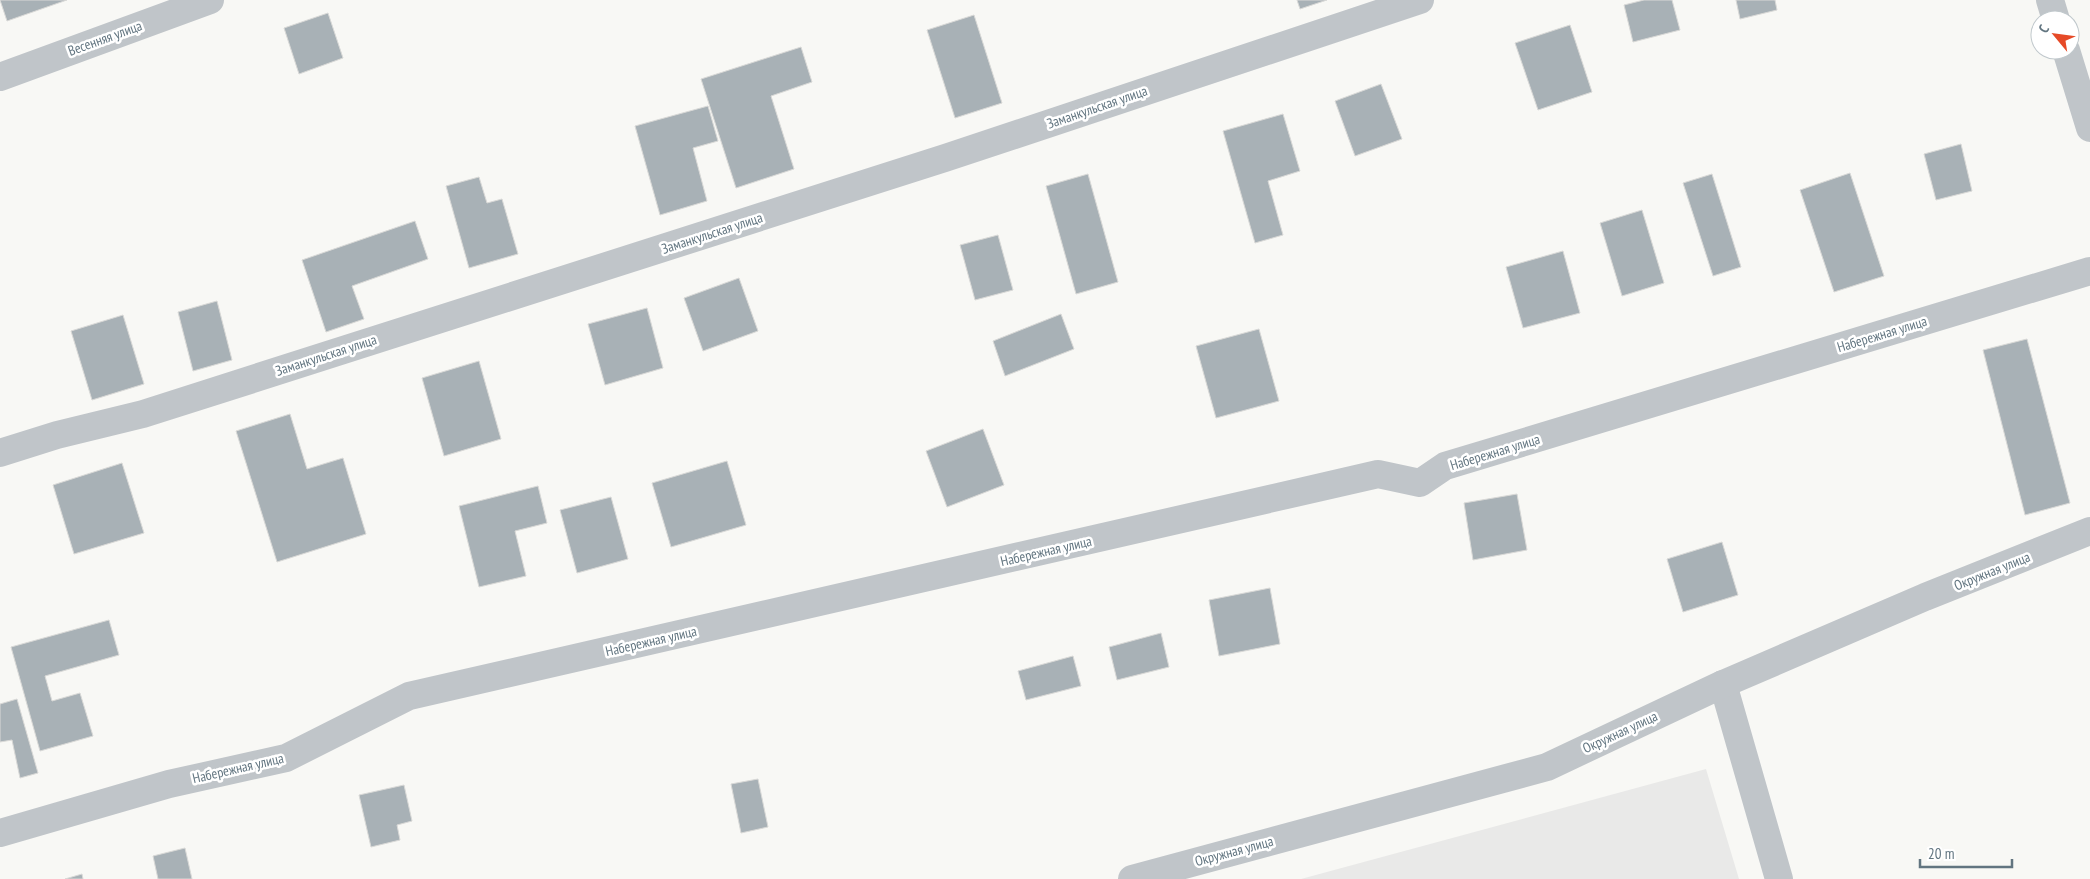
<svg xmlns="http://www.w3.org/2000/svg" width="2090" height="879" font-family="'PT Sans Narrow',sans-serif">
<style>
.built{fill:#e9e9e8}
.building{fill:#a8b1b6;stroke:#d9d9d7}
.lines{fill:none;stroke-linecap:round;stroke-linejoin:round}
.minor{stroke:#c0c5c9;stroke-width:28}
.labels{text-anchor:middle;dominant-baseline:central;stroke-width:5;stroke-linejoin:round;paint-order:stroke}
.street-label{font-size:14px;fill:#627580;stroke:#fff}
</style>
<rect width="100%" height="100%" fill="#f8f8f5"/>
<path class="built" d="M1706 769 1739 879H1301Z"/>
<g class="building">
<path d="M0 0H67L7 21Z"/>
<path d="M1297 0H1327L1300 9Z"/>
<path d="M1644 0H1672L1680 30 1633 42 1624 5Z"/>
<path d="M1736 0H1775L1777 10 1740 19Z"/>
<path d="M328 13 343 58 299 74 284 28Z"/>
<path d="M974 15 1002 103 955 118 927 30Z"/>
<path d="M1570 25 1592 92 1538 110 1515 43Z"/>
<path d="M801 47 812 82 771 96 794 169 736 188 701 79Z"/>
<path d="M1381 84 1402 139 1355 156 1335 101Z"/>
<path d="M708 106 718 141 693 148 707 201 660 215 635 126Z"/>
<path d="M1283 114 1300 171 1268 181 1283 235 1255 243 1223 131Z"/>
<path d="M1961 144 1972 191 1936 200 1924 154Z"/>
<path d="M1850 173 1884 276 1834 292 1800 190Z"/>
<path d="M1088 174 1118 282 1076 294 1046 186Z"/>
<path d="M1712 174 1741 267 1713 276 1683 183Z"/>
<path d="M479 177 487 203 502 199 518 254 469 268 446 186Z"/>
<path d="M1642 210 1664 283 1622 296 1600 223Z"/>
<path d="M415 221 428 259 352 286 364 319 326 332 302 260Z"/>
<path d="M998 235 1013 290 975 300 960 245Z"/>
<path d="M1563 251 1580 313 1523 328 1506 267Z"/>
<path d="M739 278 758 331 703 351 684 298Z"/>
<path d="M217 301 232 360 193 371 178 312Z"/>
<path d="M647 308 663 368 605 385 588 324Z"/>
<path d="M1061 314 1074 349 1005 376 993 341Z"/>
<path d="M123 315 144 384 92 400 71 331Z"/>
<path d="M1259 329 1279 401 1216 418 1196 346Z"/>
<path d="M2027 339 2070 503 2025 515 1983 350Z"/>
<path d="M479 361 501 439 444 456 422 378Z"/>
<path d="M290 414 307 469 343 458 366 534 277 562 236 431Z"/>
<path d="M983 429 1004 485 947 507 926 451Z"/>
<path d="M727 461 746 525 671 547 652 483Z"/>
<path d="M122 463 144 533 74 554 53 485Z"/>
<path d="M538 486 547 523 515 531 526 576 479 587 459 506Z"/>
<path d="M1517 494 1527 550 1473 560 1464 503Z"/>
<path d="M611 497 628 559 577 573 560 510Z"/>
<path d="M1722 542 1738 595 1683 612 1667 559Z"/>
<path d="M1270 588 1280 644 1219 656 1209 600Z"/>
<path d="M109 620 119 655 45 676 52 701 80 693 93 736 40 751 11 647Z"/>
<path d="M1161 633 1169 667 1117 680 1109 647Z"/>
<path d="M1073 656 1081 686 1026 700 1018 671Z"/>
<path d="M17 699 38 773 20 778 12 740 0 742V704Z"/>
<path d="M758 779 768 827 741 833 731 784Z"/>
<path d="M404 785 412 821 397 825 400 840 371 847 359 795Z"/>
<path d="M185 848 192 879H158L153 856Z"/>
<path d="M82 874 83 879H65Z"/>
</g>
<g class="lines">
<g class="minor">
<path d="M2050 0 2056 20"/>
<path d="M2066 50 2090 128"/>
<path d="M0 77 210 0"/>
<path d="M0 453 57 435 143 414 945 158 1420 0"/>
<path d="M1723 684 1779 879"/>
<path d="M0 833 169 784 286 758 409 696 1378 474 1420 483 1445 466 2090 271"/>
<path d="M1132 879 1547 767 1723 684 1925 597 2090 531"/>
</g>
</g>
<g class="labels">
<g class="street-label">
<text transform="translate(105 38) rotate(-20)">Весенняя улица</text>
<text transform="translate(1097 107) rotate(-19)">Заманкульская улица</text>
<text transform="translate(712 233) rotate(-18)">Заманкульская улица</text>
<text transform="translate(1882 334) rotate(-17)">Набережная улица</text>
<text transform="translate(326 355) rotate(-18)">Заманкульская улица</text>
<text transform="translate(1495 452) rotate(-17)">Набережная улица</text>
<text transform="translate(1046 551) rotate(-13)">Набережная улица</text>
<text transform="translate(1992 571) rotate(-22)">Окружная улица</text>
<text transform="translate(651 641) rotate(-13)">Набережная улица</text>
<text transform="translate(1620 732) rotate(-25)">Окружная улица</text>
<text transform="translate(238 768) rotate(-13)">Набережная улица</text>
<text transform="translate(1234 851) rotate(-15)">Окружная улица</text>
</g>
</g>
<g transform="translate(2055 35) rotate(299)"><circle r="24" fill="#ffffff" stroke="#c0c8cc"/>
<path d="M0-4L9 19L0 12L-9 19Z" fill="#e64a27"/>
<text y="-8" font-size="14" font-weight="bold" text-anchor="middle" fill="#627580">С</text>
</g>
<path d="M1920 859v8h92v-8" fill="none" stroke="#627580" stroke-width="2.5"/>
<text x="1928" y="859" font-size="15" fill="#627580" stroke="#ffffff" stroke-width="4" paint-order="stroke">20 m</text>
</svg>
